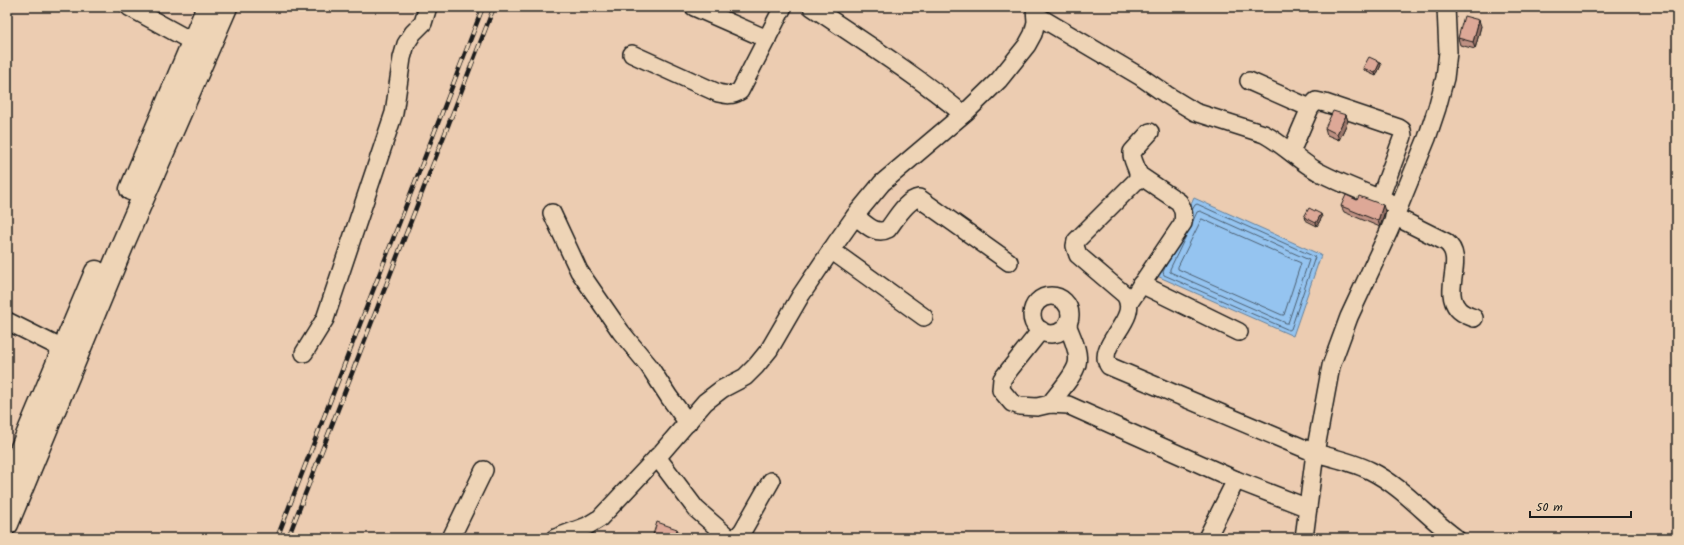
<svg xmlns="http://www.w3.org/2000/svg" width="1684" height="545" font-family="Kalam,sans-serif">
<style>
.water{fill:#95c4f0;stroke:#65819b}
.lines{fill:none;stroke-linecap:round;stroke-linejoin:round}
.shore{stroke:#4c5f71;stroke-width:1}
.minor-casing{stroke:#1c1c1c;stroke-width:20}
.highway-casing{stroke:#1c1c1c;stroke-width:25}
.minor{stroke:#eed4b6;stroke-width:17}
.highway{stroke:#eed4b6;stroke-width:22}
.rail-casing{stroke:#1c1c1c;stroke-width:4.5}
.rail{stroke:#eed4b6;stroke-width:3;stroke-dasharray:9;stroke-linecap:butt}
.wall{fill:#be9082;stroke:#1c1c1c}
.shaded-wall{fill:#9b766a;stroke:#1c1c1c}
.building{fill:#dda897;stroke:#1c1c1c}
</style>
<rect width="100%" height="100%" fill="#ecccb1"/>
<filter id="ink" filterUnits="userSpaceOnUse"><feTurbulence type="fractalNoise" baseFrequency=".025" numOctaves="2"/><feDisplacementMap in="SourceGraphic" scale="8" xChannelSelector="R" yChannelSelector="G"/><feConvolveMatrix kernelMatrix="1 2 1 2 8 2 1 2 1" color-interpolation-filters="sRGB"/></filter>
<g filter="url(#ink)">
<path class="water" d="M1194 198 1321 255 1293 336 1157 276Z"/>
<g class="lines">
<g class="shore">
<path d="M1202 219 1301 263 1284 315H1282L1178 269V267Z"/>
<path d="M1186 236 1170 269V272L1286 323H1288L1309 260 1200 211 1197 212 1193 221"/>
<path d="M1167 263 1163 272 1164 275 1289 330 1291 329 1315 257 1197 204 1195 205 1192 210"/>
</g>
<g class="minor-casing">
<g id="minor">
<path d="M129 7 193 42"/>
<path d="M694 7 767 39"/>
<path d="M812 7C864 42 916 75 963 114"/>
<path d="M1036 15 1141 77 1167 95 1195 112 1264 134C1283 144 1298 160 1317 171 1343 185 1372 195 1399 206"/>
<path d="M632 54 718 93C727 95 732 96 740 91L783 7"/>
<path d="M1249 81 1310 108"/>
<path d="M1150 132 1132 152C1131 162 1140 169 1138 179L1076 241 1075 246 1078 255 1125 295C1142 319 1094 345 1109 366L1315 453C1334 458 1353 462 1371 471 1403 487 1427 517 1456 538"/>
<path d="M1291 152 1310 108 1316 101 1325 103 1399 128 1402 130 1403 136 1380 198"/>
<path d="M552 213 579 271 621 332 649 366 669 397 688 423"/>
<path d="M855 216C865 223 875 236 888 229 896 219 906 200 919 198L1009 262"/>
<path d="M1394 216 1446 242C1467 258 1441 290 1458 309 1462 314 1469 316 1474 318"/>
<path d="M831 250 924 317"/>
<path d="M1141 284 1239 332"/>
<circle cx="1051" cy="315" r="19"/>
<path d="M1129 303 1183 223C1184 215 1184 210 1179 202L1139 175"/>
<path d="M7 321 63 349"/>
<path d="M1041 330 1002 379 1001 390 1012 403 1020 406 1037 407 1050 404 1068 405 1236 480 1308 508"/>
<path d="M304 353 325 319 394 113 402 58 406 44 413 33 423 23 427 10 426 7"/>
<path d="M1050 404C1058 393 1074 376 1077 364 1080 351 1071 336 1067 324"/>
<path d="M657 457 696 509 729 538"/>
<path d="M451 538 484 470"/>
<path d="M555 538 587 526 600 518 662 452 705 402 722 389 745 377 756 366 769 350 801 295 836 243 858 212 882 183 967 111 999 80 1027 45 1033 34 1036 22 1035 7"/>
<path d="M736 538 743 530 771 481"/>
<path d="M1207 538 1236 480"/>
<path d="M1304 538 1315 453 1331 366 1349 317 1389 231 1427 138 1437 108 1445 78 1448 52 1446 7"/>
</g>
</g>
<g class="highway-casing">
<g id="highway">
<path d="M131 189 208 7"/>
<path d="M7 483 96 272"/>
<path d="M7 524 122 246 226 7"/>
</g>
</g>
<use href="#minor" class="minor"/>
<use href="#highway" class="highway"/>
<g class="rail-casing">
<g id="rail">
<path d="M277 538 483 7"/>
<path d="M288 538 494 7"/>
</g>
</g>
<use href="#rail" class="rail"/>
</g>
<g class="wall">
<path d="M1481 26 1475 49 1460 45 1458 38Z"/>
<path d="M1381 65 1376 76 1365 71 1363 68Z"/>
<path d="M1346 115 1348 121 1339 140 1327 135 1325 128Z"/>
<path d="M1357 200 1385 211 1380 227 1344 212 1341 206Z"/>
<path d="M1304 217H1322L1317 226 1305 220Z"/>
</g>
<g class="shaded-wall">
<path d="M1479 20 1481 26 1475 49 1473 42Z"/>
<path d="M1380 62 1381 65 1376 76 1375 73Z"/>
<path d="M1346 115 1348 121 1339 140 1337 134Z"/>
<path d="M1383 205 1385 211 1380 227 1378 221Z"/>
<path d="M1321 214 1322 217 1317 226 1316 223Z"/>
<path d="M677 529 680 535 679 538H675Z"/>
</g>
<g class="building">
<path d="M1464 16 1479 20 1473 42 1458 38Z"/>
<path d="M1369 57 1380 62 1375 73 1363 68Z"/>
<path d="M1333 111 1346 115 1337 134 1325 128Z"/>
<path d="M1346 195 1357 200 1359 196 1383 205 1378 221 1341 206Z"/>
<path d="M1309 208 1321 214 1316 223 1304 217Z"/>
<path d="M657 522 677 529 675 538H652Z"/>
</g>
</g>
<rect width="1684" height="545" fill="none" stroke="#eed4b6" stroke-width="24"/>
<rect x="12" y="12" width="1660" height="521" fill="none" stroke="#1c1c1c" stroke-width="1.5" filter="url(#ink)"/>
<path d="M1530 511v6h101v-6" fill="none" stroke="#1c1c1c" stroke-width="2"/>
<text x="1536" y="511" font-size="12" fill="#1c1c1c" stroke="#eed4b6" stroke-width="3" paint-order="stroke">50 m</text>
</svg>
